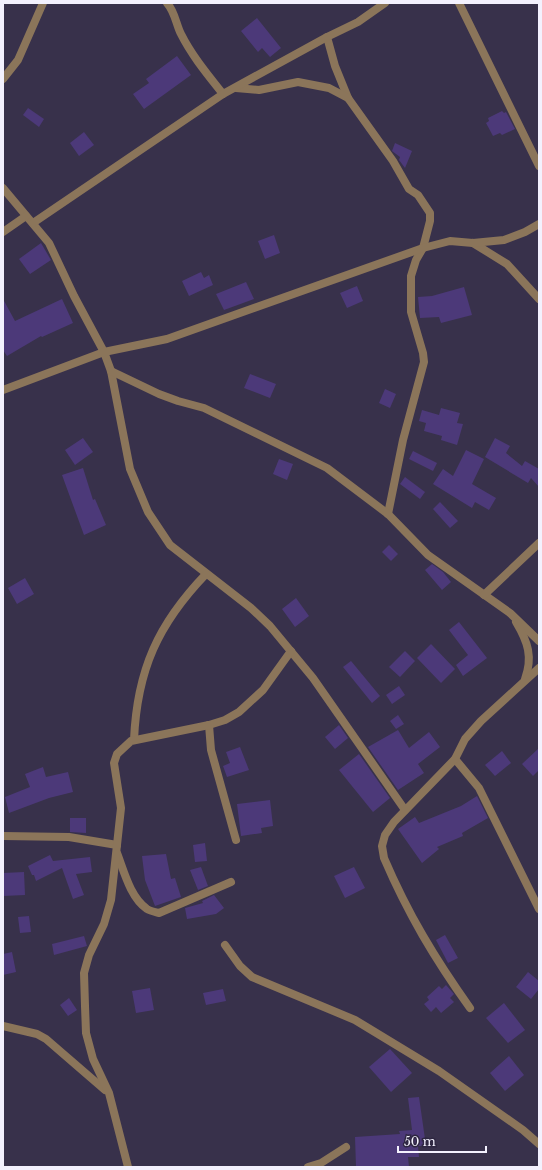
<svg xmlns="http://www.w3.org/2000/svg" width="542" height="1170" font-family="'Libre Baskerville',serif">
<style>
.building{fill:#4c3979}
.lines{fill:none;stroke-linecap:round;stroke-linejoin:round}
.street{stroke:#8b755a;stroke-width:8}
</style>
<rect width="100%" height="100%" fill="#38314b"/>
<g class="building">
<path d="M257 18 281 48 270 57 262 48 258 52 241 31Z"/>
<path d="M177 56 191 75 144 109 133 94 149 83 146 79Z"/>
<path d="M28 108 44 119 39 127 23 115Z"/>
<path d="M502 111 504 113 506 112 515 129 502 135 500 133 493 136 486 123 489 121 488 118Z"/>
<path d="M84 132 94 145 79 156 70 143Z"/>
<path d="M395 143 412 151 405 168 399 160 400 157 392 151Z"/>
<path d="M274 235 280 253 265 259 258 241Z"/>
<path d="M41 243 51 260 30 274 19 259Z"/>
<path d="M201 272 204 278 209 275 213 285 189 296 182 281Z"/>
<path d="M246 282 254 299 224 310 216 294Z"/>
<path d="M357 286 363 301 347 308 340 293Z"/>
<path d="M464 287 472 315 441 323 439 317 420 318 418 297 432 296Z"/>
<path d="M3 299 15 321 62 299 73 323 42 337 41 336 7 356 3 350Z"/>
<path d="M250 374 276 384 270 398 244 388Z"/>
<path d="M385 389 396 394 390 408 379 403Z"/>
<path d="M441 408 460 413 457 423 463 424 457 445 441 440 442 436 424 431 426 423 419 421 422 410 439 415Z"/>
<path d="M83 438 93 452 75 465 65 450Z"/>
<path d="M495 438 510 446 506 453 522 466 525 461 539 469V487L531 478 528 483 485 457Z"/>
<path d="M466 450 484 459 472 484 496 498 489 510 475 502 472 508 433 484 443 469 453 476Z"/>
<path d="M413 451 437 463 433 471 409 459Z"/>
<path d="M279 459 293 464 287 480 273 474Z"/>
<path d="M83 468 93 500 95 499 106 525 84 535 62 475Z"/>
<path d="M405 477 425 492 420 499 400 484Z"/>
<path d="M440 502 458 521 450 528 433 509Z"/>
<path d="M389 545 398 554 391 561 382 552Z"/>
<path d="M432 564 443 572 451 582 442 590 425 570Z"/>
<path d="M25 578 34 594 17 604 8 588Z"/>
<path d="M296 598 309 616 295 627 282 609Z"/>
<path d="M459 622 487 658 463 676 456 665 468 655 449 630Z"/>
<path d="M431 644 455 669 441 683 417 658Z"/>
<path d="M405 651 415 661 400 677 389 667Z"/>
<path d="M351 661 380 696 372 703 343 667Z"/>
<path d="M399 686 405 695 392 704 386 695Z"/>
<path d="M398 715 404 724 396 729 390 721Z"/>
<path d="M339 725 348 738 335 749 325 737Z"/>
<path d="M398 730 409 748 429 732 440 747 418 764 424 773 398 790 368 747Z"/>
<path d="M240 747 249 770 227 777 223 766 230 763 226 752Z"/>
<path d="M539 748V770L533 776 522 764Z"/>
<path d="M502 751 511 763 495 776 485 765Z"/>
<path d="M359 754 390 798 373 812 339 770Z"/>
<path d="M43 767 46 777 68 772 73 792 49 798 9 813 5 797 30 787 25 774Z"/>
<path d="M477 796 488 818 462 833 463 836 437 847 439 849 422 863 398 829 415 817 419 823 461 806Z"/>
<path d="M270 800 273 826 261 828 262 833 241 836 237 804Z"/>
<path d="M70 818H86V833L70 832Z"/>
<path d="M205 843 207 861 195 862 193 845Z"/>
<path d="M166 854 171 879 175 878 181 897 155 906 145 880 142 856Z"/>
<path d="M50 855 53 861 90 857 92 872 76 874 84 895 73 899 62 868 36 881 34 875H32L28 866Z"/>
<path d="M201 867 208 886 198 890 190 870Z"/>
<path d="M354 867 365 888 345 898 334 876Z"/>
<path d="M24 872 25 895 3 896V873Z"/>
<path d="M214 895 224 908 216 914 187 919 185 908 203 903 202 901Z"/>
<path d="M29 916 31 932 20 933 18 917Z"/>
<path d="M445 935 458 958 448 963 436 940Z"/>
<path d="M84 936 87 946 54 955 52 944Z"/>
<path d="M12 952 16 972 3 975V954Z"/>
<path d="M528 972 539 981V989L531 999 516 987Z"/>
<path d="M446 985 454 994 450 998 454 1002 441 1013 436 1007 431 1012 424 1004 429 1000 427 997 439 986 442 989Z"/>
<path d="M150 988 154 1010 136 1013 132 991Z"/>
<path d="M223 989 226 1001 206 1005 203 993Z"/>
<path d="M69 998 77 1010 68 1016 60 1005Z"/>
<path d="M504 1003 525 1030 508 1043 486 1018Z"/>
<path d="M390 1049 412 1073 391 1092 369 1067Z"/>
<path d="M509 1056 524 1075 505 1091 490 1073Z"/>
<path d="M419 1097 426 1146H418L419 1157H408L409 1167H356L355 1137 400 1134 399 1131 412 1130 408 1098Z"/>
</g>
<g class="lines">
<g class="street">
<path d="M167 3C175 12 176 24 181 34 192 56 208 75 223 94"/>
<path d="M459 3 539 166"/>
<path d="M327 37 335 66 348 98 393 161 409 189 418 195 430 213V221L423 248 416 260 411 276V312L423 353 424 362 403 440 388 514"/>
<path d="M3 79 18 60 43 3"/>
<path d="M236 88 259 90 298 82 329 88 348 98"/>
<path d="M3 188 49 243 74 296 104 352 111 371 130 469 148 512 170 545 251 608 270 626 313 678 405 810"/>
<path d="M33 223 223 94 327 37 358 22 385 3"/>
<path d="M3 232 26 216"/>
<path d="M473 243 507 264 539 299"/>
<path d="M111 371 159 394 178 401 204 408 327 468 388 514 428 555 510 613 539 641"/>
<path d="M3 390 104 352 167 339 423 248 450 241 473 243 504 240 525 232 539 224"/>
<path d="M484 595 539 543"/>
<path d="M516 622C528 642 533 657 525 679"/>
<path d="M209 725 211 750 236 840"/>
<path d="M134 740C137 670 158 624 206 574"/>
<path d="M455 759 479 788 539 909"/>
<path d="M3 836 69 837 117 845"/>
<path d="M117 853C124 871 130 897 147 909 150 911 155 912 159 913L231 882"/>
<path d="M225 945 240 966 252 977 355 1020 439 1071 523 1130 539 1144"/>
<path d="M470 1008C435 959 408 914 384 858L382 846 385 835 394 822 455 759 465 739 481 721 539 668"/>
<path d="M3 1026 37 1034 46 1039 105 1090"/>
<path d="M128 1167 109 1093 93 1059 86 1033 85 1006 84 973 89 955 104 924 111 900 121 808 114 763 117 754 131 741 209 725 225 720 239 712 263 690 291 651"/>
<path d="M308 1167 321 1163 346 1147"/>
</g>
</g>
<rect width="542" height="1170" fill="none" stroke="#f3f1fe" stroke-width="8"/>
<path d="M398 1146v6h88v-6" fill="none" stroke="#f3f1fe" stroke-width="2"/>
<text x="404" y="1146" font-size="12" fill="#f3f1fe" stroke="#2e2741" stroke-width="3" paint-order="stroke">50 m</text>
</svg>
